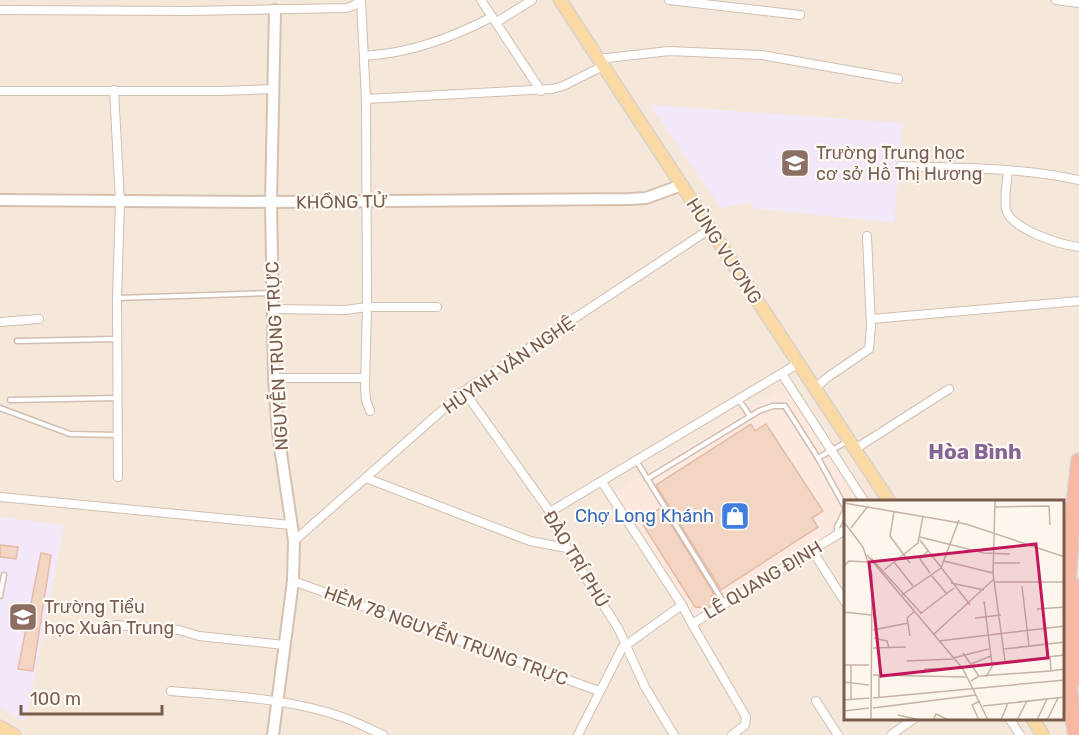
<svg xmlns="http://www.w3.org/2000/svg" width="1079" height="735" font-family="Rubik,sans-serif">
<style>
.residential{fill:#f5e8da;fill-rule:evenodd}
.commercial{fill:#fde8e0}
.education{fill:#f3e8fa}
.building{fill:#f3d5c3;stroke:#e6bba3;stroke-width:1.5}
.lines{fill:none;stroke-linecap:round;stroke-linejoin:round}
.lane-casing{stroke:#d1beb0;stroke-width:7}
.street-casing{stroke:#d1beb0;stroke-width:10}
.secondary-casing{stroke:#d6c0b0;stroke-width:14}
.primary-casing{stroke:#dad1cd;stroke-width:15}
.highway-casing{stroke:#dad1cd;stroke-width:18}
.lane{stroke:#fff;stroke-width:4}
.street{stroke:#fff;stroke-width:8}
.secondary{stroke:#fff;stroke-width:10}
.primary{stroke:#fbd9a5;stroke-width:12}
.highway{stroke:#f7b7a3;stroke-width:15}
.labels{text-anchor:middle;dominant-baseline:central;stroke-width:4.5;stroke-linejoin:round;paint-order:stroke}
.education-label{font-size:18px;fill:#785e54;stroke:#fffaf3;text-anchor:start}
.street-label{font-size:18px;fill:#7a5c4d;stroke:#fffaf3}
.shop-label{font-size:18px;fill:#366cbe;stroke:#fffaf3;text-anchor:end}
.quarter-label{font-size:21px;font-weight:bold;fill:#846695;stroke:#fffaf3}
.inset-road{fill:none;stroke:#c5b3a7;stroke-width:1.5}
.view{fill:#c2185b;fill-opacity:0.15;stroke:#c2185b;stroke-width:3}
.inset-edge{fill:none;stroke:#7a5c4d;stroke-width:3}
</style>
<rect width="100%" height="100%" fill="#fdf6ec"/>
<path class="residential" d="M0 0H1079V735H0ZM845 501H1062V718H845Z"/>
<path class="commercial" d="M784 391 789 392 862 501H845V531L693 619 611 496 774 393Z"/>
<g class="education">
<path d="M650 105 903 123 894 223 753 208 751 202 721 208Z"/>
<path d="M0 517 64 525 26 722 0 708Z"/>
</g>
<g class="building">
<path d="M751 424 755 431 766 424 823 511 812 518 818 527 721 590 656 485Z"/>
<path d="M661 508 714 594 711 596 715 602 707 608 695 607 640 520Z"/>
<path d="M0 545 18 547 16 559 0 557Z"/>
<path d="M41 553 51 555 33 671 18 669Z"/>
</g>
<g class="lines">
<g class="lane-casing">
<g id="lane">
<path d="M117 298 272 293"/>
<path d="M17 341 116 339"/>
<path d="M10 400 117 398"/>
<path d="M739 400 750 416"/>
<path d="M0 408 70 434 118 435"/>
<path d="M818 458 848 441"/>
<path d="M637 462 724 603"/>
<path d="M647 479 759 411 773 406H785L818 458 845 507"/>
<path d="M837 535V527L845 511"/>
<path d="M0 596 4 575"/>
</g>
</g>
<g class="street-casing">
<g id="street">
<path d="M481 0 541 91"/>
<path d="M669 0 800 15"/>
<path d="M1056 0 1079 3"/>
<path d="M361 1 366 99 367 307 365 387 366 400 370 411"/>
<path d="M0 10 187 11 346 8 353 6 361 0"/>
<path d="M497 22 532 0"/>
<path d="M364 56C411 53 451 38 492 17"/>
<path d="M598 59 669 51 761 55 898 79"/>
<path d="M114 90 120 201 117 298 118 477"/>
<path d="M0 91H220L274 89"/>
<path d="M366 99 552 89 563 86 603 66"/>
<path d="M901 166C960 168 1021 167 1079 180"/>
<path d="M1008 171C1007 182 1004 197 1006 209 1010 229 1061 245 1079 247"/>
<path d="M273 309 345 310 367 307H437"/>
<path d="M871 319 1079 301"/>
<path d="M0 322 39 319"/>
<path d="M782 374 864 501"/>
<path d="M274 378H365"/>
<path d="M815 388 828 377 869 349 871 326 867 236"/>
<path d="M464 391 550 512 567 548 618 628 645 687 674 735"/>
<path d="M855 449 949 389"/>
<path d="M366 478 530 541 567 548"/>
<path d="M602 482 682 605"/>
<path d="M0 497 291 525"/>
<path d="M550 512 799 363"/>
<path d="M294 541 464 391 710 229"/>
<path d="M812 550 845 602"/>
<path d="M293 581 599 691"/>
<path d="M692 624 746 717 745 725 732 735"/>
<path d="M116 625 179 630 199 636 284 645"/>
<path d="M171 691C229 696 290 698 345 718 358 723 370 729 383 735"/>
<path d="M816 701 838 735"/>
<path d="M1009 718 1020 735"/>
<path d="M578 735 622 648 682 605 692 624 845 530"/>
<path d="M891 735 915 718"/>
</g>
</g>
<g class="secondary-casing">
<g id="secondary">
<path d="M0 200 271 202 630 199 646 198 682 185"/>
<path d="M273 735 293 581 294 541 278 433 274 378 271 202 275 10"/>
</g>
</g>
<g class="primary-casing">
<g id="primary">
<path d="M560 0 889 501"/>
<path d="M1032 718 1043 735"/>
<path d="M0 727 14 735"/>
</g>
</g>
<g class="highway-casing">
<g id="highway">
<path d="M1079 587 1076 634 1079 678"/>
<path d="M1076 735C1058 643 1069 553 1079 461"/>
</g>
</g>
<use href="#lane" class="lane"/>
<use href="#street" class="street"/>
<use href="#secondary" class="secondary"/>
<use href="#primary" class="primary"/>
<use href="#highway" class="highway"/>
</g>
<defs>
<g id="school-square" transform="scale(1.5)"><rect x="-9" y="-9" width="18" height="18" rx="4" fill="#8d6e63" stroke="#fffaf3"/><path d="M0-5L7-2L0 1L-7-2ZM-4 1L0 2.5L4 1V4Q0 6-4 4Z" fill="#fff"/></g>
<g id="shop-square" transform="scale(1.5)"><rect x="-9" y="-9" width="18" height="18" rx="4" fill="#3f7fe0" stroke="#fffaf3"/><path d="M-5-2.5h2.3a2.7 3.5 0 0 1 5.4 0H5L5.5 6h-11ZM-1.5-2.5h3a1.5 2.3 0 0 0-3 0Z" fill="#fff"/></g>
</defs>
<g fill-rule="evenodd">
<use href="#school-square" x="795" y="163"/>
<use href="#shop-square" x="735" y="516"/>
<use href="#school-square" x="23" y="617"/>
</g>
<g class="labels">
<g class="education-label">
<text x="816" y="153">Trường Trung học<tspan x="816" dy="21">cơ sở Hồ Thị Hương</tspan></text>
<text x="44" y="607">Trường Tiểu<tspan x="44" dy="21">học Xuân Trung</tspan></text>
</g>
<g class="street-label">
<text transform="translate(342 202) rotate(-1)">KHỔNG TỬ</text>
<text transform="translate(724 251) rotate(57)">HÙNG VƯƠNG</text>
<text transform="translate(277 356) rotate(-93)">NGUYỄN TRUNG TRỰC</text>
<text transform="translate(509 365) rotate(-35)">HÙYNH VĂN NGHỆ</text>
<text transform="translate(576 559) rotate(59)">ĐÀO TRÍ PHÚ</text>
<text transform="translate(763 580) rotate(-31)">LÊ QUANG ĐỊNH</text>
<text transform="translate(446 636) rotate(20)">HẺM 78 NGUYỄN TRUNG TRỰC</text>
</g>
<g class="shop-label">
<text x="714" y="516">Chợ Long Khánh</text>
</g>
<g class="quarter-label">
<text x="975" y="451">Hòa Bình</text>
</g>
</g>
<g transform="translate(844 500)">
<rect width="220" height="220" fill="#fdf6ec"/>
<path class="inset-road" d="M151 1 149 73 161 161M0 3 122 24 221 57M151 7 205 6 206 25M50 12 46 36 66 63M0 22 19 47 28 75 27 220M7 28 24 6M76 37 140 53 166 54M76 40 126 105M84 51 76 59 86 73M23 55 119 169 144 220M27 58 77 113M100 61 149 73M50 62 69 86M150 63H176M0 66 5 61 24 62M40 70 74 43 79 16M88 76 102 93M150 82H221M107 83 140 90M178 86 185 146M58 95 97 68 115 20M140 101 148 164M193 109 221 107M0 112 27 115M76 114 110 88M131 118 157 115M29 130 64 123M90 134 150 79M66 136 63 118 71 111M30 138 43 141 45 148M95 141 221 126M29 148 62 147M160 149 221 142M119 153 135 176M206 157 207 171 221 169M109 158 145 149M63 161 109 159M127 164 147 156M0 165H25M80 169 118 168M29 175 122 177M142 177 150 163 221 155M127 181 135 176 207 171M0 182 25 185M29 198 221 180M35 198V176M7 199V165M0 200 25 198M139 206 221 197M29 208 132 195M0 211 25 208M54 215 76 220M89 220 92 214 105 220M135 220 128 205 136 201M157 220 164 203M173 220 183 201M193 220 203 199M203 220 214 198"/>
<path class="view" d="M192 44 204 158 37 176 25 62Z"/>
<rect width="220" height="220" class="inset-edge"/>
</g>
<path d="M21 705v9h141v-9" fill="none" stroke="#7a5c4d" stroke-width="3"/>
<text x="30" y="705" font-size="18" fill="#7a5c4d" stroke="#fffaf3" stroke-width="4.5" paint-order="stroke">100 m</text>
</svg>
